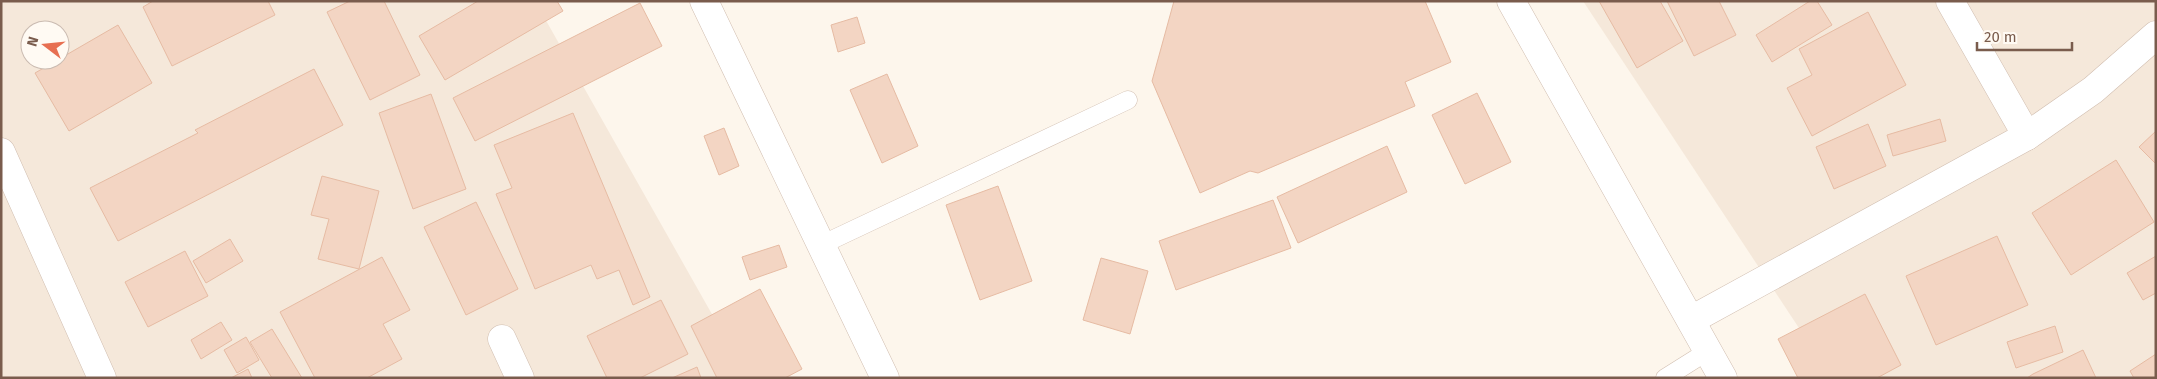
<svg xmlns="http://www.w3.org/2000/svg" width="2157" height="379" font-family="'Fira Sans',sans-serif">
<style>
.residential{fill:#f5e8da;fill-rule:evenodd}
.building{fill:#f3d5c3;stroke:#e6bba3}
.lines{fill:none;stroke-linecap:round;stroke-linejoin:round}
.service-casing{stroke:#d1beb0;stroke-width:19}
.minor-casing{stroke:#d1beb0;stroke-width:29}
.service{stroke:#fff;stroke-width:18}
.minor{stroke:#fff;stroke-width:28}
</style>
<rect width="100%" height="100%" fill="#fdf6ec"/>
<g class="residential">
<path d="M1 1H535L748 378H1ZM30 30H60V60H30Z"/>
<path d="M1583 1H2156V378H1832Z"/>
</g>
<g class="building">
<path d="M153 1H268L275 15 172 66 143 7Z"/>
<path d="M350 1H384L420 75 370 100 327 12Z"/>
<path d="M478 1H557L563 11 445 80 419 36Z"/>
<path d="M1174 1H1425L1451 62 1405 82 1415 106 1258 173 1250 171 1200 193 1152 81Z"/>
<path d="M1599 1H1660L1683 41 1637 68Z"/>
<path d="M1667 1H1719L1736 35 1694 56Z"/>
<path d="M1810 1H1817L1832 25 1772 62 1756 35Z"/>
<path d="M640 3 662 46 475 141 453 98Z"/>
<path d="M1868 12 1906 85 1812 136 1787 88 1812 75 1799 49Z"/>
<path d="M857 17 865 43 838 52 831 25Z"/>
<path d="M118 25 152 83 69 131 35 73Z"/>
<path d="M314 69 343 125 118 241 90 188 198 133 195 130Z"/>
<path d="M887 74 918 146 882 163 850 90Z"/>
<path d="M1477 93 1511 162 1465 184 1432 115Z"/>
<path d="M431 94 466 189 413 209 379 113Z"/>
<path d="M573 113 650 297 633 305 619 270 597 279 591 265 535 289 496 194 512 188 494 145Z"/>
<path d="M1940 119 1946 141 1893 156 1887 135Z"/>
<path d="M1868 124 1886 166 1834 189 1816 147Z"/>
<path d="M724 128 739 166 719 175 704 136Z"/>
<path d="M2156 131V164L2139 147Z"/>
<path d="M1387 146 1407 192 1298 243 1277 197Z"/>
<path d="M2116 160 2154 222 2071 275 2032 213Z"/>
<path d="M322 176 379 191 359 269 318 259 329 219 311 215Z"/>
<path d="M998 186 1032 281 980 300 946 205Z"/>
<path d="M1273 200 1291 248 1176 290 1159 241Z"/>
<path d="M476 202 518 289 466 315 424 227Z"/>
<path d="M1997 236 2028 305 1936 345 1906 276Z"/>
<path d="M230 239 243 261 206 283 193 261Z"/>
<path d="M779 245 787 267 750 280 742 257Z"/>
<path d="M185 251 208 296 148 327 125 282Z"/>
<path d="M2156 256V293L2143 300 2127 273Z"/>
<path d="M382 257 410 310 383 324 402 359 367 378H315L280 312Z"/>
<path d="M1101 258 1148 271 1130 334 1083 320Z"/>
<path d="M760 289 802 369 785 378H717L691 326Z"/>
<path d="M1865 294 1901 365 1877 378H1798L1778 339Z"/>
<path d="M661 300 688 354 640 378H607L587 336Z"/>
<path d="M221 322 232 340 201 359 191 340Z"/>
<path d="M2055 326 2063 352 2016 368 2007 342Z"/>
<path d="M272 329 302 378H272L250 342Z"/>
<path d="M246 337 259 360 237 373 224 350Z"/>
<path d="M2083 350 2096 378H2027L2033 374Z"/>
<path d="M2156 354V378H2134L2130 371Z"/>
<path d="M697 367 701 378H672Z"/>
<path d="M248 369 252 378H231Z"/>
</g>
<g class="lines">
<g class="service-casing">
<g id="service">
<path d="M821 245 1128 100"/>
<path d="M1665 378 1708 351"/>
</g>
</g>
<g class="minor-casing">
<g id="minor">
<path d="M704 1 885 378"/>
<path d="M1511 1 1723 378"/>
<path d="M1950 1 2027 136"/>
<path d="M1 152 102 378"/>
<path d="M1691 320 2027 136 2093 90 2156 35"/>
<path d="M502 339 520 378"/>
</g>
</g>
<use href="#service" class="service"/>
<use href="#minor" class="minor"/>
</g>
<rect width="2157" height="379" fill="none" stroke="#7a5c4d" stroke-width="5"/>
<g transform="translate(45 45) rotate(286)"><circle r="24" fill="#fffaf3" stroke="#cabbb1"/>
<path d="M0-4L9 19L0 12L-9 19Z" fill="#e76f51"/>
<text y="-8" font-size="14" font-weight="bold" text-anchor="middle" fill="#7a5c4d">N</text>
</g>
<path d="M1977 42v8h95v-8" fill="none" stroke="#7a5c4d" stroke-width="2.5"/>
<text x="1984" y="42" font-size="15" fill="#7a5c4d" stroke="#fffaf3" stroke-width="4" paint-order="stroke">20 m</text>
</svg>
